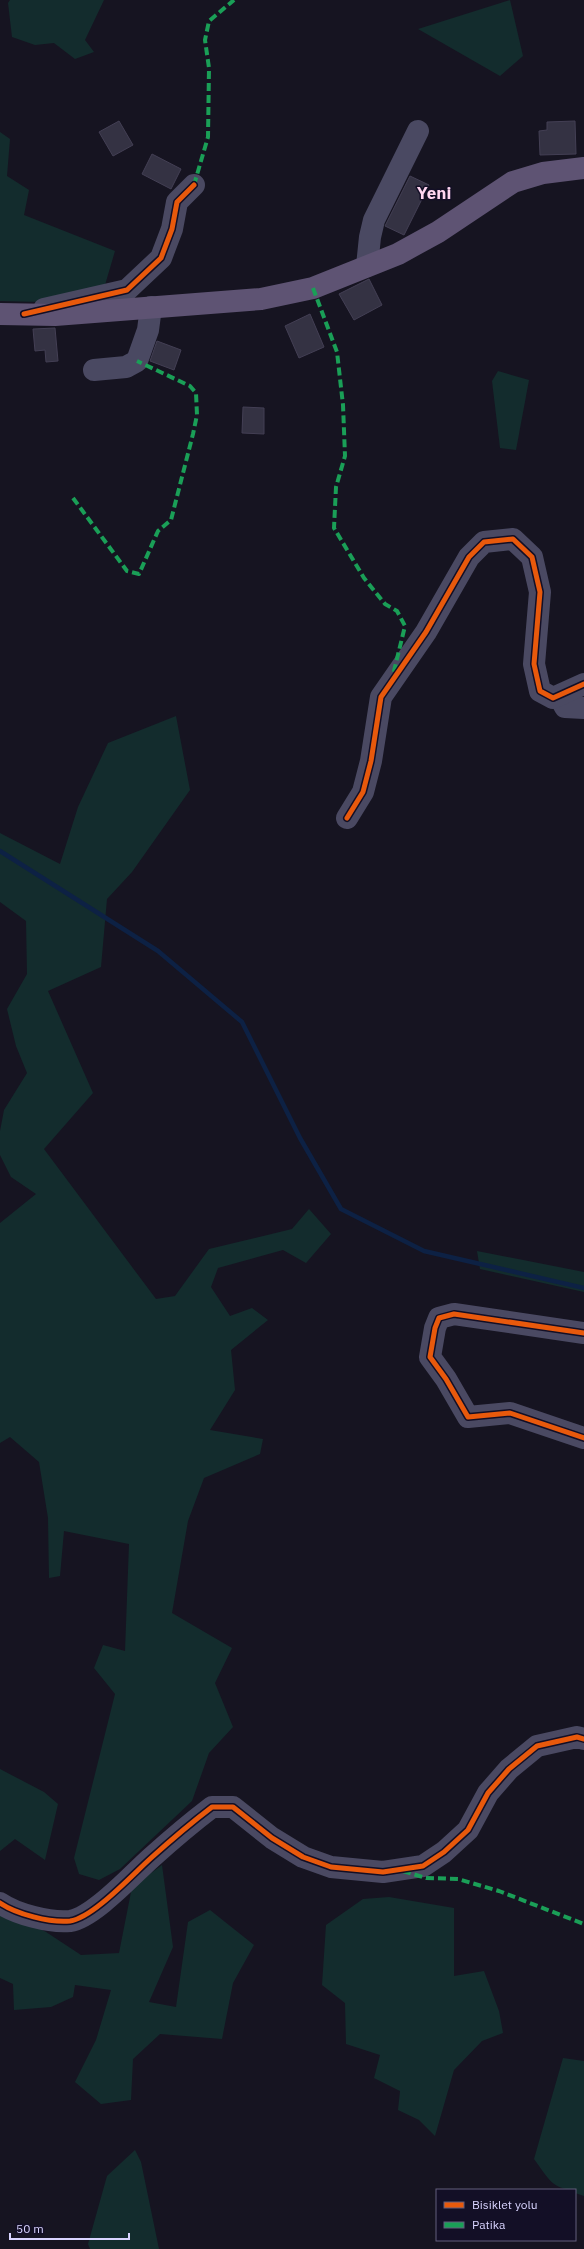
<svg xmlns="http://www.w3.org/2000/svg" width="584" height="2249" font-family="'IBM Plex Sans',sans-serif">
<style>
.green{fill:#132c2d}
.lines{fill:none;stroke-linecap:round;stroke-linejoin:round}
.stream{stroke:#0d2144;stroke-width:4.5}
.building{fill:#343243;stroke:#433f54}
.minor{stroke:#4a4962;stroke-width:22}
.major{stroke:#5e5373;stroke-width:22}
.quiet{stroke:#1a9f57;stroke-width:4;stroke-dasharray:8 4;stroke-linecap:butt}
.cycleway-casing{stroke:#130f26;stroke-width:8}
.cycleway{stroke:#e8590c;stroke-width:5}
.labels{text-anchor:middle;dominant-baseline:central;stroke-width:3;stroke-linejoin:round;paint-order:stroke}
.district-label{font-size:17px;font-weight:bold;fill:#ffd6f0;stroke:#130f26}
</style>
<rect width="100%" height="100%" fill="#161421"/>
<g class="green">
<path d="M10 0H104L85 40 94 52 75 59 54 43 35 45 12 37 8 3Z"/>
<path d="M510 0 523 56 500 76 418 29Z"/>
<path d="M0 132 10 139 7 176 29 190 24 215 115 251 105 285 41 302 0 301Z"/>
<path d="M498 371 529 380 516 450 500 448 492 381Z"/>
<path d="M176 716 190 790 132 872 107 899 101 967 48 991 93 1093 44 1149 156 1299 175 1296 209 1249 292 1229 309 1209 331 1234 306 1263 283 1250 218 1268 211 1287 230 1316 252 1308 268 1320 231 1350 235 1390 210 1430 263 1439 260 1454 204 1478 188 1521 172 1613 232 1648 215 1683 233 1727 209 1753 192 1801 120 1869 99 1880 79 1874 74 1858 115 1694 94 1668 103 1645 125 1651 129 1544 64 1531 60 1576 49 1578 48 1518 39 1462 10 1437 0 1443V1223L36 1194 11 1177 0 1155V1131L4 1110 27 1073 16 1046 7 1009 27 974 26 921 0 902V833L60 864 78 807 108 743Z"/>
<path d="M477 1251 584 1272V1292L480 1269Z"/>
<path d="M0 1769 44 1792 58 1804 45 1860 15 1839 0 1851Z"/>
<path d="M162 1865 173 1947 149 2002 176 2007 188 1922 210 1910 254 1945 233 1983 222 2039 160 2034 133 2059 131 2100 101 2104 75 2082 96 2040 111 1990 75 1985 73 1997 51 2007 14 2010 13 1984 0 1978V1909L46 1932 81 1955 119 1953 132 1887Z"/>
<path d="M389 1897 454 1908V1976L484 1971 499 2011 503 2033 482 2041 454 2070 435 2136 419 2120 398 2110 400 2091 374 2078 380 2055 346 2044 345 2003 322 1985 326 1925 363 1899Z"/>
<path d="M563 2058 584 2061V2196L575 2193V2190C552 2190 547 2176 534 2159Z"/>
<path d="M135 2150 141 2162 159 2249H90L88 2244 107 2176Z"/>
</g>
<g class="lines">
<path class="stream" d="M0 851 158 951 242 1022 300 1138 341 1209 424 1251 584 1288"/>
</g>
<g class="building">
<path d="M119 121 133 145 113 156 99 132Z"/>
<path d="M575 121 576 154 540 155 539 131 547 130V122Z"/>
<path d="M152 154 181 169 171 189 142 174Z"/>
<path d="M410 176 429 185 404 235 385 226Z"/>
<path d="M369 279 382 305 354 320 339 294Z"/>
<path d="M310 314 324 347 299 358 285 326Z"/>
<path d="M55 328 58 361 46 362 45 350 35 351 33 329Z"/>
<path d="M157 341 181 350 174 370 150 361Z"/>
<path d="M243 407 264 408V434L242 433Z"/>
</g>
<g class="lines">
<g class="minor">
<path d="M367 266 370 237 374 220 418 131"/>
<path d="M44 309 127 290 161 258 172 229 177 202 194 185"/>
<path d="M94 370 126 367 137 361 148 330 151 307"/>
<path d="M559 696 565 707 584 708"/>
<path d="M347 818 363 792 371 761 381 697 426 632 469 557 484 542 513 539 532 557 540 592 534 664 540 691 553 698 584 684"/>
<path d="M584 1333 454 1314 439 1318 435 1328 430 1357 446 1379 468 1417 510 1413 584 1438"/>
<path d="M0 1903C16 1914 50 1923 70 1921 93 1918 133 1874 151 1858 171 1840 191 1823 212 1807H233L272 1838 303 1857 331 1867 383 1872 423 1866 444 1852 468 1830 488 1793 509 1769 537 1746 577 1737 584 1739"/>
</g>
<path class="major" d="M0 314 55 315 261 299 313 288 398 254 438 232 513 182 543 173 584 168"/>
<g class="quiet">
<path d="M194 185 208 137 209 68 205 40 209 21 234 0"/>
<path d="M313 288 337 352 343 405 345 456 336 487 334 528 364 578 385 604 397 611 405 626 393 675"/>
<path d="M73 498 127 571 139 574 158 531 171 520 193 434 197 415 196 393 190 386 137 361"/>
<path d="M403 1871 426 1878 458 1879 499 1891 584 1924"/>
</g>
<g class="cycleway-casing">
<g id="cycleway">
<path d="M24 314 127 290 161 258 172 229 177 202 194 185"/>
<path d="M347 818 363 792 371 761 381 697 426 632 469 557 484 542 513 539 532 557 540 592 534 664 540 691 553 698 584 684"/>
<path d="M584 1333 454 1314 439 1318 435 1328 430 1357 446 1379 468 1417 510 1413 584 1438"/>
<path d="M0 1903C16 1914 50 1923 70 1921 93 1918 133 1874 151 1858 171 1840 191 1823 212 1807H233L272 1838 303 1857 331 1867 383 1872 423 1866 444 1852 468 1830 488 1793 509 1769 537 1746 577 1737 584 1739"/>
</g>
</g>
<use href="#cycleway" class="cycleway"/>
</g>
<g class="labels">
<g class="district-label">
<text x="434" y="193">Yeni</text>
</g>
</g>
<rect x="436" y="2189" width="140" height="52" fill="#130f26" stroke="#625e7d"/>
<rect x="444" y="2202" width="20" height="6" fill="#e8590c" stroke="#625e7d"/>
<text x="472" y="2209" font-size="12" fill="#d9d4ff">Bisiklet yolu</text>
<rect x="444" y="2222" width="20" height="6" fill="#1a9f57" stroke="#625e7d"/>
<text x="472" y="2229" font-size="12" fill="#d9d4ff">Patika</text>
<path d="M10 2233v6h119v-6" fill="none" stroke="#d9d4ff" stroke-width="2"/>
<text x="16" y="2233" font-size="12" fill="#d9d4ff" stroke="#130f26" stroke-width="3" paint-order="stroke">50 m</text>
</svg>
